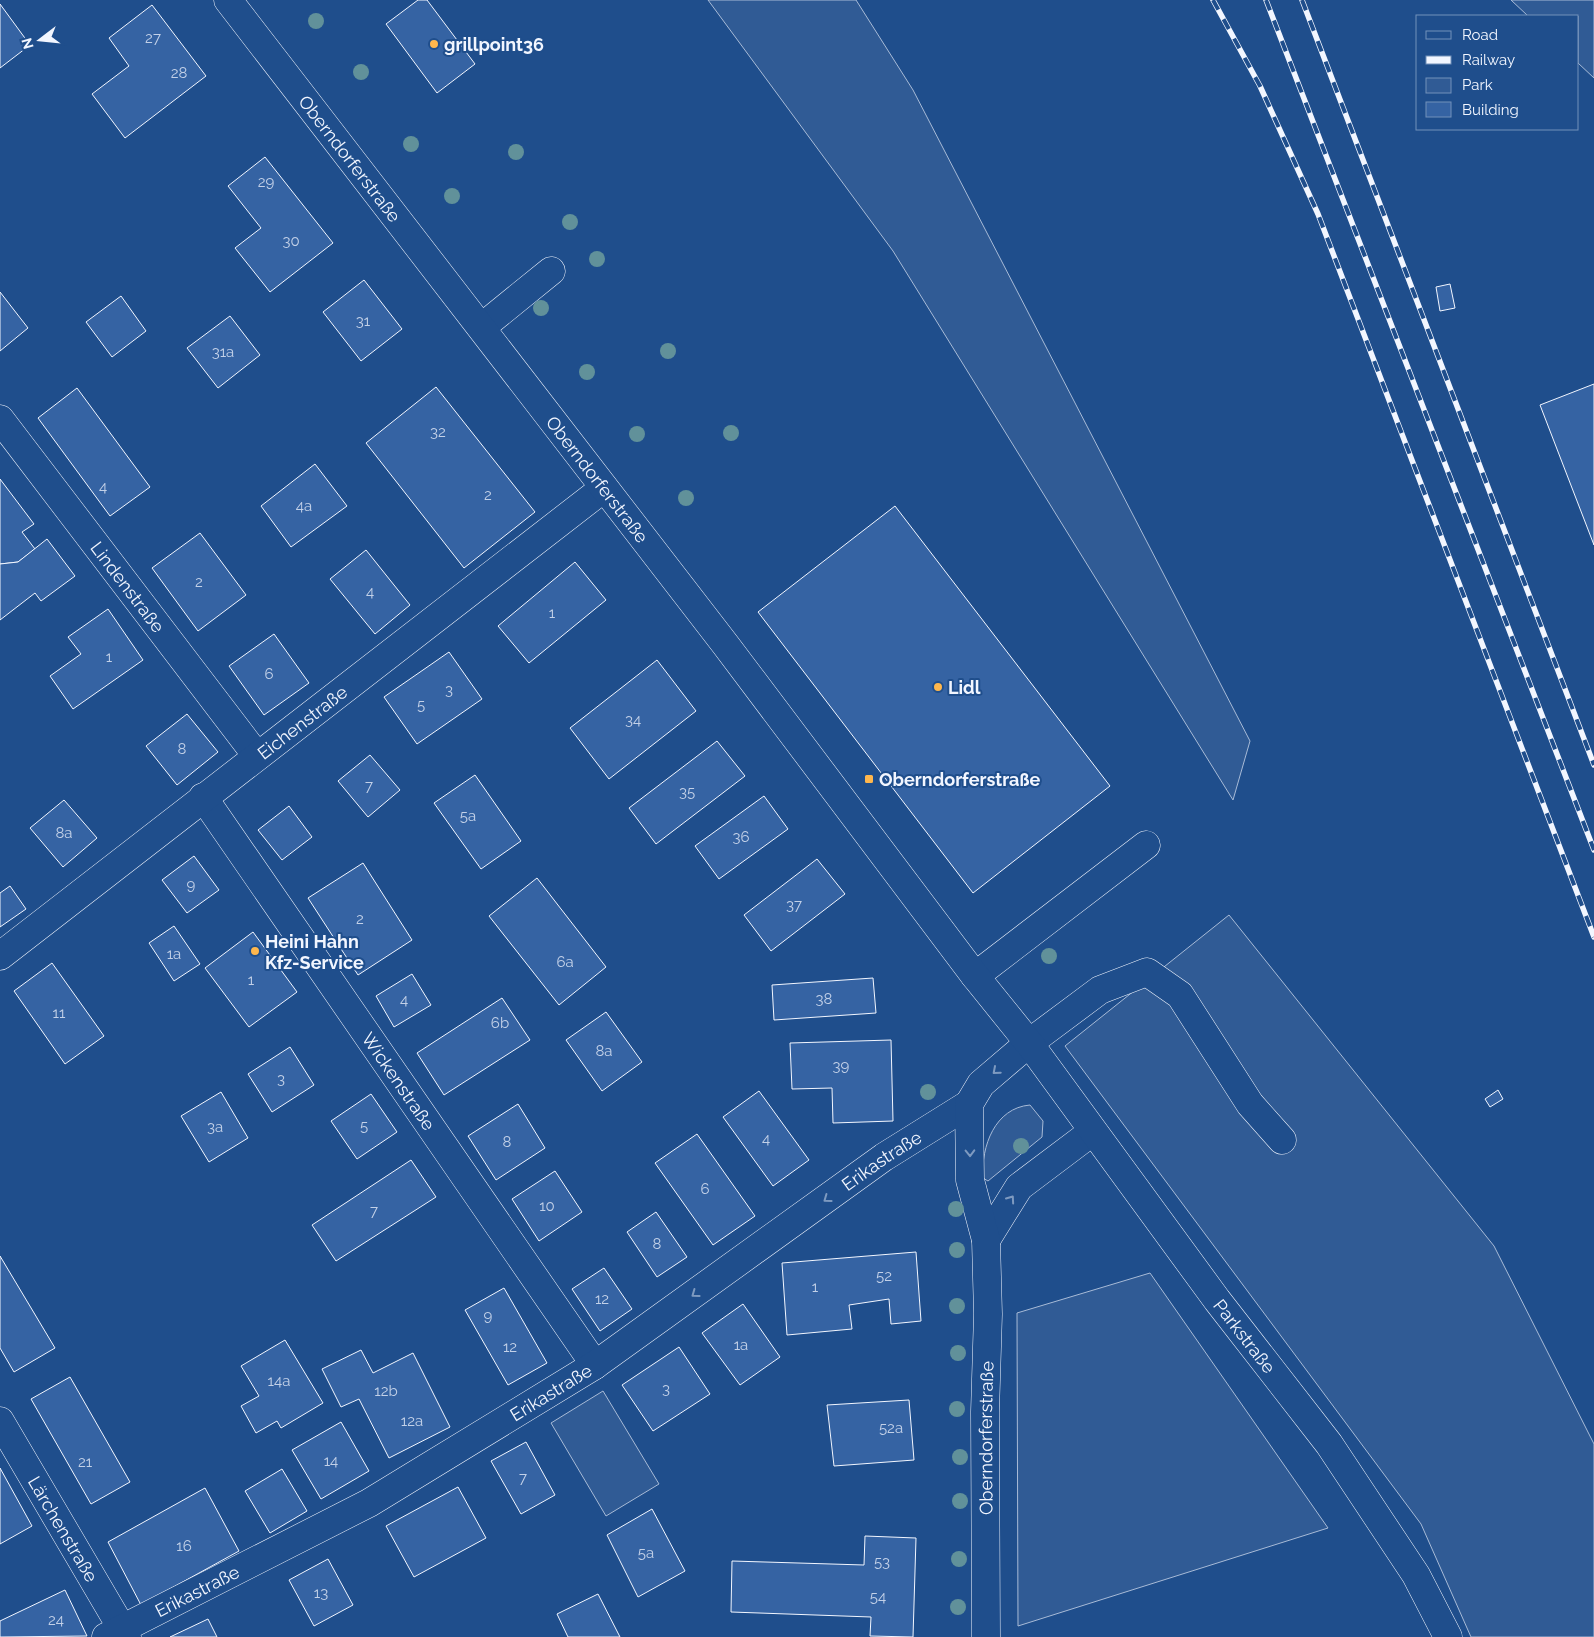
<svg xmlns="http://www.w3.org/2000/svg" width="1594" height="1637" font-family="Raleway,sans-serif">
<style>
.green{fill:#305b95;stroke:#a8bbd7}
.building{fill:#3563a3;stroke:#f2f6ff}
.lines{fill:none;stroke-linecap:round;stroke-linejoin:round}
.minor-casing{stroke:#f2f6ff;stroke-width:29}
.major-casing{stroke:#f2f6ff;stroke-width:29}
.minor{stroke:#1f4e8c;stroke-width:28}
.major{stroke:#1f4e8c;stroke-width:28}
.rail-casing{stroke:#f2f6ff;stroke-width:5.5}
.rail{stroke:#1f4e8c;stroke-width:4;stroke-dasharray:11;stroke-linecap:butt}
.tree{fill:#61919a}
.oneway{stroke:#7e9ac0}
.poi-dot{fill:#ffb74d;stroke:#1f4e8c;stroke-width:2}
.labels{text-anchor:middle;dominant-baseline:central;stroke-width:4;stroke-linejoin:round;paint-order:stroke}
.number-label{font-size:15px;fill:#c3d1e8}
.poi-label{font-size:18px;font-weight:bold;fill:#f2f6ff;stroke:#1f4e8c;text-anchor:start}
.street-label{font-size:18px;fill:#f2f6ff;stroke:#1f4e8c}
</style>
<rect width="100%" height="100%" fill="#1f4e8c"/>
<g class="green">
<path d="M708 0H856L913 90 1250 741 1233 800 893 251Z"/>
<path d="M1511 0H1594V78L1578 63V16H1528Z"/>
<path d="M1229 915 1494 1246 1594 1444V1637H1471L1421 1524 1065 1046Z"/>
<path d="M1030 1105 1043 1121 1042 1137 988 1181 983 1178C981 1146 995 1108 1030 1105Z"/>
<path d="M1150 1273 1328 1528 1018 1626 1017 1313Z"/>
<path d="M603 1391 659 1484 606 1516 551 1423Z"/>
</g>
<g class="building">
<path d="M418 0H427L475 64 437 93 386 24Z"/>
<path d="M0 4 30 45 0 68Z"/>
<path d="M152 5 206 76 125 138 92 94 129 66 109 38Z"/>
<path d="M265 157 333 243 270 292 235 248 261 228 228 186Z"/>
<path d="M364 280 402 329 361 361 323 312Z"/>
<path d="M1450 284 1455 308 1440 311 1436 287Z"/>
<path d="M0 292 28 328 0 351Z"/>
<path d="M121 296 146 331 112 357 86 322Z"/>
<path d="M230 316 260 355 218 388 187 348Z"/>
<path d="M1594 384V545L1540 405Z"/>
<path d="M436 387 535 512 464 568 366 443Z"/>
<path d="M77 388 150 487 110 516 38 418Z"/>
<path d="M315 464 347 506 291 547 261 506Z"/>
<path d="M0 479 34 524 22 532 35 549 18 562 0 564Z"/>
<path d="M895 506 1110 786 973 893 758 612Z"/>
<path d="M200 533 246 595 198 631 152 568Z"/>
<path d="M47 539 75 576 41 601 35 593 0 620V564L18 562Z"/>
<path d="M366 550 410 605 375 634 330 579Z"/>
<path d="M575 562 606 600 529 663 498 626Z"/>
<path d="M108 609 143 660 73 709 50 676 81 654 68 637Z"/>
<path d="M274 634 309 683 264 715 229 666Z"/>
<path d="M449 652 482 699 417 744 384 697Z"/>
<path d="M657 660 696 711 609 779 570 728Z"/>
<path d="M187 714 218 752 177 785 146 746Z"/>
<path d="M717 741 745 776 656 844 629 808Z"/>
<path d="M370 755 400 790 368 817 338 781Z"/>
<path d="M475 775 521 841 481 869 434 803Z"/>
<path d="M764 796 788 829 719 879 695 846Z"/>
<path d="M64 800 97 838 63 867 30 828Z"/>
<path d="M289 806 312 837 282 860 258 830Z"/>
<path d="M194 856 219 890 187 913 162 880Z"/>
<path d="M817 859 845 894 771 951 744 915Z"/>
<path d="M363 863 412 940 358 975 308 898Z"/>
<path d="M537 878 606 967 559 1005 489 916Z"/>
<path d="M10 886 26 909 0 927V893Z"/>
<path d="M174 926 200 964 174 981 149 943Z"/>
<path d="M253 932 297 992 249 1027 205 968Z"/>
<path d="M52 963 104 1036 65 1064 14 991Z"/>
<path d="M412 974 431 1005 394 1027 376 996Z"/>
<path d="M873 978 876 1013 774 1020 772 985Z"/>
<path d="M502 998 530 1040 444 1095 417 1053Z"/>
<path d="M606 1012 642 1062 602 1091 566 1040Z"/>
<path d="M891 1040 893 1121 833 1123 832 1088 792 1089 790 1043Z"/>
<path d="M290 1047 314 1085 272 1112 248 1074Z"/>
<path d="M1498 1090 1503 1099 1490 1107 1485 1099Z"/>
<path d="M759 1091 809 1160 773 1186 723 1117Z"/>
<path d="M221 1092 248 1138 209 1162 181 1116Z"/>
<path d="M371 1094 397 1132 357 1159 331 1121Z"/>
<path d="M518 1104 545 1148 496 1180 468 1136Z"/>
<path d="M697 1134 755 1216 713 1245 655 1163Z"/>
<path d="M411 1160 436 1197 336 1261 312 1225Z"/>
<path d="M555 1171 582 1212 539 1241 512 1199Z"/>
<path d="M656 1212 687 1257 657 1277 627 1232Z"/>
<path d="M916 1252 921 1321 891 1324 889 1299 849 1305 852 1329 787 1335 782 1263Z"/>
<path d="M0 1256 55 1348 14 1372 0 1348Z"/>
<path d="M604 1268 632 1309 600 1331 572 1289Z"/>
<path d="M504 1288 547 1363 508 1385 465 1310Z"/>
<path d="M743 1304 780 1357 740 1385 702 1333Z"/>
<path d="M285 1340 323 1403 281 1428 277 1421 256 1433 241 1406 259 1396 241 1366Z"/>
<path d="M679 1347 710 1394 653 1431 622 1385Z"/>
<path d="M361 1350 373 1373 413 1353 450 1427 389 1458 359 1399 341 1407 322 1369Z"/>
<path d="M70 1377 130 1482 91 1504 31 1399Z"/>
<path d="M909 1400 914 1460 834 1466 827 1405Z"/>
<path d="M341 1422 369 1471 321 1499 292 1450Z"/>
<path d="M526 1442 555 1495 521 1514 491 1461Z"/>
<path d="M0 1468 32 1526 0 1544Z"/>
<path d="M282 1469 307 1511 270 1533 245 1491Z"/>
<path d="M458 1487 486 1538 414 1577 386 1526Z"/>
<path d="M205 1488 239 1551 141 1605 108 1542Z"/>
<path d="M652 1509 685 1571 638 1597 607 1535Z"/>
<path d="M865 1536 916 1538 913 1637 870 1636 871 1617 731 1612 732 1561 864 1565Z"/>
<path d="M328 1559 353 1605 314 1626 289 1580Z"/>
<path d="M65 1590 87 1636 0 1637V1621Z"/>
<path d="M598 1594 620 1637H568L557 1614Z"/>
<path d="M208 1619 217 1637H170Z"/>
</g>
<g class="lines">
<g class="minor-casing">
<g id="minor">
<path d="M482 327 551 271"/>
<path id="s1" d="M0 419 257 756"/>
<path id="s2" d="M203 797 595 1365"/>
<path id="s3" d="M0 956 604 488"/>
<path d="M975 976 1146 845"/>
<path d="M986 1240 1019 1187 1092 1132"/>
<path id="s4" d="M0 1421 127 1637"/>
<path id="s5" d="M106 1637 369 1503 595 1365 884 1157 969 1104"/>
<path id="s6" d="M986 1637 985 1412 988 1314 986 1240 970 1180 969 1104 981 1084 1029 1043 1100 990 1147 972 1180 995 1250 1104 1282 1140"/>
</g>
</g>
<g class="major-casing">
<g id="major">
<path id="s7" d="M228 0 725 644 975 976 1029 1043 1217 1300 1329 1444 1416 1575 1448 1637"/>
</g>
</g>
<use href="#minor" class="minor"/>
<use href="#major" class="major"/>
<g class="rail-casing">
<g id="rail">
<path d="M1213 0 1260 86 1318 214 1594 937"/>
<path d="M1266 0 1594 850"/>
<path d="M1302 0 1594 765"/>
</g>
</g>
<use href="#rail" class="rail"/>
</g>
<g class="tree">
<circle cx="316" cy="21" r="8"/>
<circle cx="361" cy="72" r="8"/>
<circle cx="411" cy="144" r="8"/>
<circle cx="516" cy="152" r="8"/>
<circle cx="452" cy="196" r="8"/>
<circle cx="570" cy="222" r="8"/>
<circle cx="597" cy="259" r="8"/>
<circle cx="541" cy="308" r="8"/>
<circle cx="668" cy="351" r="8"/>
<circle cx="587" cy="372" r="8"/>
<circle cx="731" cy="433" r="8"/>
<circle cx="637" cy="434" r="8"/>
<circle cx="686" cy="498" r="8"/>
<circle cx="1049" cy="956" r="8"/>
<circle cx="928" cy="1092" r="8"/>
<circle cx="1021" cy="1146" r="8"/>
<circle cx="956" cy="1209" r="8"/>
<circle cx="957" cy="1250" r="8"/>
<circle cx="957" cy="1306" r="8"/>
<circle cx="958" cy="1353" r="8"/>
<circle cx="957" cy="1409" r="8"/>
<circle cx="960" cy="1457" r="8"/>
<circle cx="960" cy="1501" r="8"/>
<circle cx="959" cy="1559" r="8"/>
<circle cx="958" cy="1607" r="8"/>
</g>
<defs><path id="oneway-chevron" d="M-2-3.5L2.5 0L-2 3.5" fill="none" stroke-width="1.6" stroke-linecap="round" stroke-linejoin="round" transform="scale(1.25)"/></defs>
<g class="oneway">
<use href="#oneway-chevron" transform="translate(996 1071) rotate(139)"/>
<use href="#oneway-chevron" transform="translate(970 1153) rotate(89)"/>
<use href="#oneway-chevron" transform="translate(827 1199) rotate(144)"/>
<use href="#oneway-chevron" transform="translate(1011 1199) rotate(-55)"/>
<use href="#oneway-chevron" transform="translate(695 1294) rotate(144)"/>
</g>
<g class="poi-dot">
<circle cx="434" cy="44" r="5"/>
<circle cx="938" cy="687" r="5"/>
<rect x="864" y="774" width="10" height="10" rx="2.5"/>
<circle cx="255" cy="951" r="5"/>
</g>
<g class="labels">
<g class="number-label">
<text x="153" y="38">27</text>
<text x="179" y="73">28</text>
<text x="266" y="182">29</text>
<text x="291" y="241">30</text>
<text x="363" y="321">31</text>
<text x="223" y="352">31a</text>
<text x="438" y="432">32</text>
<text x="103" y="487">4</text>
<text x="488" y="495">2</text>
<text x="304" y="506">4a</text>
<text x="199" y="582">2</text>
<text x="370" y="592">4</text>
<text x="552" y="613">1</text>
<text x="109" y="657">1</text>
<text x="269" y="674">6</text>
<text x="449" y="690">3</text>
<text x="421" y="705">5</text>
<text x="633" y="720">34</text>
<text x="182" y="749">8</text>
<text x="369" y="786">7</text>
<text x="687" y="792">35</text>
<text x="468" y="816">5a</text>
<text x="64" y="833">8a</text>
<text x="741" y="837">36</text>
<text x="191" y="885">9</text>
<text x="794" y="905">37</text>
<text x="360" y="919">2</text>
<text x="174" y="954">1a</text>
<text x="565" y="962">6a</text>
<text x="251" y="980">1</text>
<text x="824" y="999">38</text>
<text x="404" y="1000">4</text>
<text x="59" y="1013">11</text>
<text x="500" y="1023">6b</text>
<text x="604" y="1051">8a</text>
<text x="841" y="1066">39</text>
<text x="281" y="1079">3</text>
<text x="364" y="1126">5</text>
<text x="215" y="1127">3a</text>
<text x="766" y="1139">4</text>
<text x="507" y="1142">8</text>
<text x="705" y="1189">6</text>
<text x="547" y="1206">10</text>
<text x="374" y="1211">7</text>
<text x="657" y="1244">8</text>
<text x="884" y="1276">52</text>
<text x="815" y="1287">1</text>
<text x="602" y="1299">12</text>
<text x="488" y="1316">9</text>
<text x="741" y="1345">1a</text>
<text x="510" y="1347">12</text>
<text x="279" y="1381">14a</text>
<text x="666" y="1389">3</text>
<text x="386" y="1391">12b</text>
<text x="412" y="1421">12a</text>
<text x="891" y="1428">52a</text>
<text x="331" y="1461">14</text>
<text x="85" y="1462">21</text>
<text x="523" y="1478">7</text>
<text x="184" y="1546">16</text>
<text x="646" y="1553">5a</text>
<text x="882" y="1562">53</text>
<text x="321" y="1593">13</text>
<text x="878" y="1597">54</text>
<text x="56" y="1620">24</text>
</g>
<g class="poi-label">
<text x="444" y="44">grillpoint36</text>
<text x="948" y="687">Lidl</text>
<text x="879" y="779">Oberndorferstraße</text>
<text x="265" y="941">Heini Hahn<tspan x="265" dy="21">Kfz-Service</tspan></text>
</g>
<g class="street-label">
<text stroke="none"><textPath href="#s7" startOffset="200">Oberndorferstraße</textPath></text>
<text stroke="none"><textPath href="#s7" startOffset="605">Oberndorferstraße</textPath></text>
<text stroke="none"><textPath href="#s1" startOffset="211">Lindenstraße</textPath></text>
<text stroke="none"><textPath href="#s3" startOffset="382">Eichenstraße</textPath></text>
<text stroke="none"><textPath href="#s2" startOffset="345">Wickenstraße</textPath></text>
<text stroke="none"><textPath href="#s5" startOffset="912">Erikastraße</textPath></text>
<text stroke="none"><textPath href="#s7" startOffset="1679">Parkstraße</textPath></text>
<text stroke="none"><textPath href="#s5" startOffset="508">Erikastraße</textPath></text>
<text stroke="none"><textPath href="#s6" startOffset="199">Oberndorferstraße</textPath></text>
<text stroke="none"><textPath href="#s4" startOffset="125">Lärchenstraße</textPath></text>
<text stroke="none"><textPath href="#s5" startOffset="102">Erikastraße</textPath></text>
</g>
</g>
<rect x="1416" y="15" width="162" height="115" fill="#1f4e8c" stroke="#7391ba"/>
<rect x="1426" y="31" width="25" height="8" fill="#1f4e8c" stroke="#7391ba"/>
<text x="1462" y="40" font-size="15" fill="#f2f6ff">Road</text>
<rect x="1426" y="56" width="25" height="8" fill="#f2f6ff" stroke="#7391ba"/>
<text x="1462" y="65" font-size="15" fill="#f2f6ff">Railway</text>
<rect x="1426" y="78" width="25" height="15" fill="#305b95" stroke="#7391ba"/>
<text x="1462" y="90" font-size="15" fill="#f2f6ff">Park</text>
<rect x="1426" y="102" width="25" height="15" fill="#3563a3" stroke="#7391ba"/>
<text x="1462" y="115" font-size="15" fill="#f2f6ff">Building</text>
<g transform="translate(40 40) rotate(254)" stroke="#1f4e8c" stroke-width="4" paint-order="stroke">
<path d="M0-4L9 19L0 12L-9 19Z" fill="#f2f6ff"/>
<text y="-8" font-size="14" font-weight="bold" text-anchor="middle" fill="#f2f6ff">N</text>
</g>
</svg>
